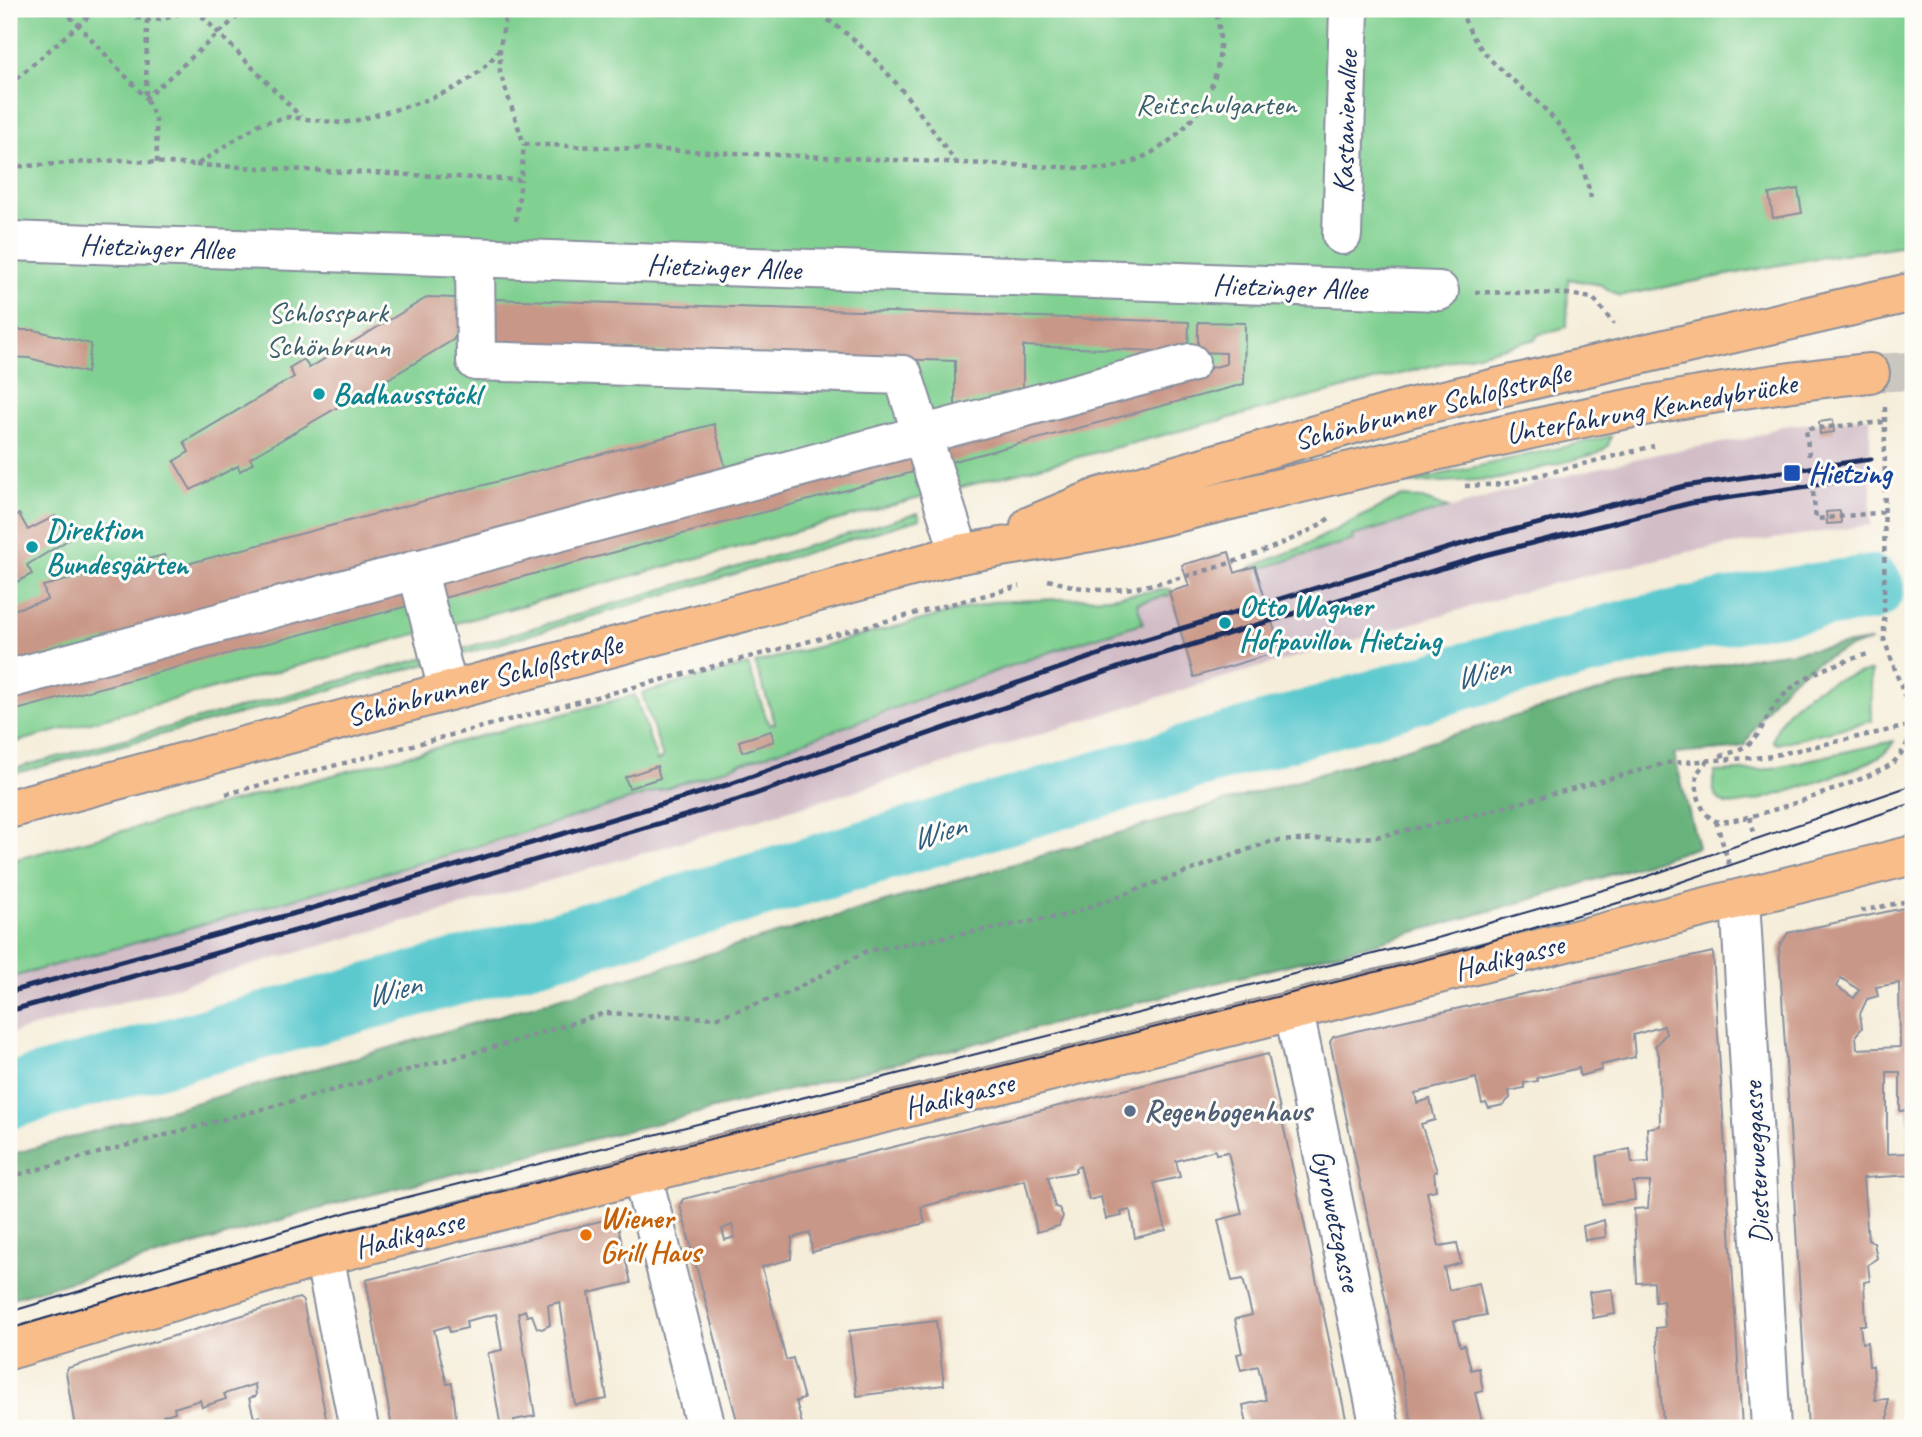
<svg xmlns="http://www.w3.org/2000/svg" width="1922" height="1437" font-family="Caveat,sans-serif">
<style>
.industrial{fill:#d2bdc7}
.green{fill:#80d091;stroke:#4e8078;stroke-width:2}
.forest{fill:#68b27b;stroke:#42706c;stroke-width:2}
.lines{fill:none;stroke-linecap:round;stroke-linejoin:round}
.river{stroke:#5bc9cf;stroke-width:66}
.building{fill:#c99787;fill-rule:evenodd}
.major-tunnel{stroke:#c9c7c0;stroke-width:38;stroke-dasharray:38 19;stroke-linecap:butt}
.minor-casing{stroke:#888e9c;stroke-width:42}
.major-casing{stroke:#888e9c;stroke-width:42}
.path{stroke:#888e9c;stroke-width:4.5;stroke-dasharray:5 5;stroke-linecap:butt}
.minor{stroke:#fff;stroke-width:38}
.major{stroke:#f8bd89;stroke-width:38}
.tram{stroke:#1b2f5e;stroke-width:2}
.rail{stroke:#1b2f5e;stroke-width:5}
.culture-dot{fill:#0f9aa8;stroke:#fdfcf7;stroke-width:2.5}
.transit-dot{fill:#1a4fb4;stroke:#fdfcf7;stroke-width:2.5}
.service-dot{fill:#5c6f8a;stroke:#fdfcf7;stroke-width:2.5}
.food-dot{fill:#e8710a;stroke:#fdfcf7;stroke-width:2.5}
.labels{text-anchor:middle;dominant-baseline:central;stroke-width:6;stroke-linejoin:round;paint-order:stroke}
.park-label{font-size:30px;fill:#395f6d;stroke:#fdfcf7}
.street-label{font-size:30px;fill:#1b2f5e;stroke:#fdfcf7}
.culture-label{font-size:30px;font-weight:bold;fill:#0d838f;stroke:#fdfcf7;text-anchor:start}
.transit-label{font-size:30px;font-weight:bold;fill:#164399;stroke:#fdfcf7;text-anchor:start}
.service-label{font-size:30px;font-weight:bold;fill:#4e5e75;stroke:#fdfcf7;text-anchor:start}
.food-label{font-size:30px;font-weight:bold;fill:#c56008;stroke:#fdfcf7;text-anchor:start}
.water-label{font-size:32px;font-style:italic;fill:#2e5d80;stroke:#fdfcf7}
</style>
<rect width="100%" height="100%" fill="#fdfcf7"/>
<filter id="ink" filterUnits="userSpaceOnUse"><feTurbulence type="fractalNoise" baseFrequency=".0143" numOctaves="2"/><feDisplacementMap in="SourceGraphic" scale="14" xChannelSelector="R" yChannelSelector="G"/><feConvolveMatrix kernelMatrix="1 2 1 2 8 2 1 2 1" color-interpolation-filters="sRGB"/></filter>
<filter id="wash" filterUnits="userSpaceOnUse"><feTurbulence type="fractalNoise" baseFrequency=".00686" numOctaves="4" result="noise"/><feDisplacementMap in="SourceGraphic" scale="28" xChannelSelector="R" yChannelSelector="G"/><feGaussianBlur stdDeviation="1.57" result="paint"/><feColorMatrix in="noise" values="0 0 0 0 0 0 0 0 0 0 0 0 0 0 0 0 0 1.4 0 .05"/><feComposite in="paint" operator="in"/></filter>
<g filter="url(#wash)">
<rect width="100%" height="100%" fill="#f5edd9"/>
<path class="industrial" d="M1870 417 1871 525 1697 550 1547 585 1198 685 926 770 483 900 9 1034V978L482 846 761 756 1008 665 1143 622 1137 603 1256 570 1352 540V537L1544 481 1657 454 1751 438 1782 426Z"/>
<g class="green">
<path d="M9 9H1913V244L1811 259 1619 296 1601 285 1568 279 1567 327 1537 335 1536 339 931 495 9 744Z"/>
<path d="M1611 436 1608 446 1599 453 1499 479 1399 484Z"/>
<path d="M1400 497 1419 498 1448 508 1352 536 1353 540 1256 570 1251 567 1300 548Z"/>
<path d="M918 513 920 519 451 658 449 653Z"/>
<path d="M1169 589 1173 591 1169 595 1137 603 1143 623C1013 660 888 713 760 757 513 841 260 908 9 978V861L635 695 657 761 663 758 642 693 748 665 769 725 775 723 755 663 991 602 1108 597Z"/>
<path d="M425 658 427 664 9 775V770Z"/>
<path d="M1871 671 1872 721 1777 744 1773 741C1783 698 1832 677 1871 671Z"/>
<path d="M1894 741C1890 749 1883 755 1875 759 1855 770 1743 810 1726 804 1712 798 1711 784 1715 772L1763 770Z"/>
</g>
<path class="forest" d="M1871 641C1804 660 1777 684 1745 745L1733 749 1674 754 1698 847 1543 896 1368 945 346 1201 9 1299V1155L365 1055 1608 689 1750 658Z"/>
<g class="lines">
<path class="river" d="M9 1096 573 940 1465 676 1638 630 1764 604 1871 588"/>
</g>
<g id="blocks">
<g class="building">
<path d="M1798 189 1802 213 1773 218 1769 194Z"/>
<path d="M428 297 455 298 467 317 453 340 373 388 375 394 361 400 359 395 250 458 253 463 240 471 238 466 191 490 174 461 189 452 184 442 294 377 289 368 304 359 309 368Z"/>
<path d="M494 299 1189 322 1188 352 1023 346V389L955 406V361L492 346Z"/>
<path d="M1198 322 1245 323 1244 384 947 463 941 440 1226 364V353L1198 352Z"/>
<path d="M9 330H34L91 344 87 373 29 358 9 357Z"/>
<path d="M1833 420 1834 432 1820 434 1819 422Z"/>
<path d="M714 424 728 477 9 665V611L47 600 43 586 164 555 168 569Z"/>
<path d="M916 450 921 470 440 599 435 578Z"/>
<path d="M1840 511 1841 523 1827 524 1826 512Z"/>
<path d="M19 514 28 530 55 516 68 540 27 565 32 574 9 586V519Z"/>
<path d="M1229 552 1235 573 1255 566 1281 651 1194 677 1169 592 1189 586 1182 565Z"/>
<path d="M402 586 408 606 9 712V690Z"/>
<path d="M771 731 774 741 742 752 739 741Z"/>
<path d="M657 766 660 778 629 788 625 777Z"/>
<path d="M1913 906V1175L1863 1178 1868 1240 1874 1243 1877 1258 1868 1265 1870 1281 1864 1282 1866 1325H1860L1862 1343 1867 1342 1869 1366H1873L1875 1400 1888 1399V1428H1808L1779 947 1788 933ZM1841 978 1859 990 1854 998 1836 986ZM1899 983 1900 1047 1857 1049 1856 1035 1862 1028 1860 1014 1867 999 1878 996 1876 987ZM1887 1072H1900V1111L1908 1110V1153L1887 1154Z"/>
<path d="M1713 952 1742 1428H1670V1423H1663L1656 1328 1665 1327 1663 1301 1655 1302 1654 1282 1637 1283 1634 1209 1648 1208 1650 1182H1633L1635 1200 1602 1204 1597 1156 1630 1149 1632 1163 1649 1162 1647 1128 1660 1126 1659 1055 1655 1046 1666 1034 1664 1026 1633 1035 1635 1057 1601 1065 1602 1070 1580 1076 1579 1068 1537 1078 1538 1081 1524 1083V1088L1509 1091 1510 1098 1503 1105 1489 1108 1486 1103 1482 1104 1476 1078 1415 1093 1417 1103 1430 1099 1435 1120 1421 1124 1437 1171 1434 1172 1436 1190 1427 1192 1439 1246 1457 1243 1461 1263 1444 1268 1449 1290 1479 1283 1486 1315 1454 1321 1460 1346 1465 1345 1471 1370 1479 1368 1483 1391 1475 1393 1482 1421 1476 1423 1477 1428H1413L1330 1042 1333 1037 1356 1031Z"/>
<path d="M1268 1054 1348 1428H1252L1251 1424 1247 1425 1243 1405 1266 1400 1258 1366 1241 1370 1237 1354 1242 1353 1235 1319 1252 1315 1243 1279 1232 1281 1218 1220 1242 1214 1228 1152 1216 1154 1215 1150 1176 1161 1180 1177 1154 1183 1166 1230 1135 1238 1130 1210 1121 1212 1122 1216 1106 1219 1101 1197 1089 1200 1080 1166 1075 1168 1076 1172 1048 1177 1055 1207 1059 1208 1063 1216 1059 1226 1037 1232 1025 1180 921 1207 925 1223 812 1252 810 1233 792 1238 791 1259 762 1267 786 1360 793 1358 804 1399 796 1401 803 1428H739L680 1205 683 1199ZM732 1225 735 1237 725 1240 722 1229Z"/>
<path d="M616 1217 631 1283 589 1293 607 1399 575 1405 560 1302 548 1305 550 1325 542 1329 537 1328 532 1315 527 1316 525 1310 518 1313 535 1416 514 1420 515 1428H501L488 1353 502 1350 496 1314 466 1321 467 1328 450 1332 448 1326 434 1330 447 1384 452 1383 457 1424H462L463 1428H392L366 1280Z"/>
<path d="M1604 1220 1606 1237 1585 1240 1583 1226Z"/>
<path d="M1612 1289 1615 1314 1593 1318 1589 1292Z"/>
<path d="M299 1298 303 1301 328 1428H263L260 1416 254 1418 249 1398 256 1396 255 1384 224 1394 226 1399 202 1407 200 1400 174 1408 175 1412 163 1416 165 1423 149 1428H75L66 1372 68 1368Z"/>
<path d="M936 1321 944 1385 857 1396 849 1331Z"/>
</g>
</g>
</g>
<g filter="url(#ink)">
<use href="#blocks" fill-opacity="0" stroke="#888e9c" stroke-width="2"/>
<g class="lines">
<path class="major-tunnel" d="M1870 373 1913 371"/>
<g class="minor-casing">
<g id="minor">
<path d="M1342 235 1349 9"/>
<path d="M9 241 1439 291"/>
<path d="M475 258 476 361 903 375 960 554"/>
<path d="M417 569 448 690"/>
<path d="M9 679 1190 363"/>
<path d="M1740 899 1771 1428"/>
<path d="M1294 1012 1380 1428"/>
<path d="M642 1174 706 1428"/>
<path d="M324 1256 359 1428"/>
</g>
</g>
<g class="major-casing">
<g id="major">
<path d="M1030 526 1100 497 1409 408 1913 292"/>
<path d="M9 809 960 554C1009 545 1058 539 1106 529 1361 472 1610 398 1870 373"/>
<path d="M9 1350 324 1256 642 1174 1913 855"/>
</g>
</g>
<g class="path">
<path d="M63 9 146 98 246 9"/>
<path d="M118 9C139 23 165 24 185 9"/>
<path d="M195 9 301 117"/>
<path d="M507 9 500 47V73L524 144 1104 169C1178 158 1238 86 1215 9"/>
<path d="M811 9C874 46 913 103 955 161"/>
<path d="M1461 9C1477 63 1517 77 1551 116 1573 140 1584 167 1591 198"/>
<path d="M147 20 146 98 156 120 157 163"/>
<path d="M9 85 97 9"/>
<path d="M196 165 521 180 524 144"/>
<path d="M9 167 120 160 196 165 261 123 289 117 342 123 358 120C408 105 470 95 500 48"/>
<path d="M516 221 521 180"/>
<path d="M1475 292 1568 294 1593 298 1614 324"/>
<path d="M1885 407 1884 639 1913 720"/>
<path d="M1809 456 1806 429 1885 422"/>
<path d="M1465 486 1504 484 1654 446"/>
<path d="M1813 492 1816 519 1885 512"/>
<path d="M1048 580C1065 584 1084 590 1102 590 1151 593 1295 547 1332 516"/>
<path d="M1720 756C1768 744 1755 725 1784 695 1808 671 1840 663 1871 653"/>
<path d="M1708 760 1697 773C1695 789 1699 814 1716 821 1733 828 1872 778 1890 765 1901 757 1908 743 1913 730"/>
<path d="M226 794 1020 586"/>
<path d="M1750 817 1754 832"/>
<path d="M1716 821 1729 864"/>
<path d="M1861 911 1913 900"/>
<path d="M9 1177 505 1044 605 1013 715 1018 788 993 867 951 1067 915 1272 841 1376 837 1475 815 1667 763 1766 757 1913 725"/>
</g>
<use href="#minor" class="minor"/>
<use href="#major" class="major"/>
<g class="tram">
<path d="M9 1312 348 1212 1441 937 1631 882 1913 785"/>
<path d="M9 1329 320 1237 1447 954 1628 900 1913 803"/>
</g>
<g class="rail">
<path d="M9 992 303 911 730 784 1120 647 1482 538 1685 486 1871 459"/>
<path d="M9 1011 309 927 735 801 1126 665 1485 555 1691 503 1871 477"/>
</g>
</g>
</g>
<g class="culture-dot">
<circle cx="319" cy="394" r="7"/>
<circle cx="32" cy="547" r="7"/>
<circle cx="1225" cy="623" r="7"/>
</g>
<rect class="transit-dot" x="1783" y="464" width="18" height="18" rx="3.5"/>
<circle class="service-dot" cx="1130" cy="1111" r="7"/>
<circle class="food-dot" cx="586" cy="1235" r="7"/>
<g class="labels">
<g class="park-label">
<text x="1216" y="104">Reitschulgarten</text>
<text x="328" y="312">Schlosspark<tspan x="328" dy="34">Schönbrunn</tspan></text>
</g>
<g class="street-label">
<text transform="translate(1345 122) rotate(-88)">Kastanienallee</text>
<text transform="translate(157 247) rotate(2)">Hietzinger Allee</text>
<text transform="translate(724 267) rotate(2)">Hietzinger Allee</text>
<text transform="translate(1290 287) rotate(2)">Hietzinger Allee</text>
<text transform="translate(1432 406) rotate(-14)">Schönbrunner Schloßstraße</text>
<text transform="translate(1651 408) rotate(-10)">Unterfahrung Kennedybrücke</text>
<text transform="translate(484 680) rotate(-15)">Schönbrunner Schloßstraße</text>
<text transform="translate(1509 957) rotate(-14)">Hadikgasse</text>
<text transform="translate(959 1095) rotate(-14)">Hadikgasse</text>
<text transform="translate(1756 1163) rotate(-93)">Diesterweggasse</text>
<text transform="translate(1337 1220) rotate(78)">Gyrowetzgasse</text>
<text transform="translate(409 1234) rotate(-15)">Hadikgasse</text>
</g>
<g class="culture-label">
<text x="333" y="394">Badhausstöckl</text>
<text x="46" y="530">Direktion<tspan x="46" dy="34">Bundesgärten</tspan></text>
<text x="1239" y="606">Otto Wagner<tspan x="1239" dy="34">Hofpavillon Hietzing</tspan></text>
</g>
<g class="transit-label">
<text x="1808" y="473">Hietzing</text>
</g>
<g class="service-label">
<text x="1144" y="1111">Regenbogenhaus</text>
</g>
<g class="food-label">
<text x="600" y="1218">Wiener<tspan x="600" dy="34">Grill Haus</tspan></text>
</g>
<g class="water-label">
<text transform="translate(1482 672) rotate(-15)">Wien</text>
<text transform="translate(938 832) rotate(-17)">Wien</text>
<text transform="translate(393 990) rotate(-15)">Wien</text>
</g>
</g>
<rect width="1922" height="1437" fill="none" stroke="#fdfcf7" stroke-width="35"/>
</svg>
